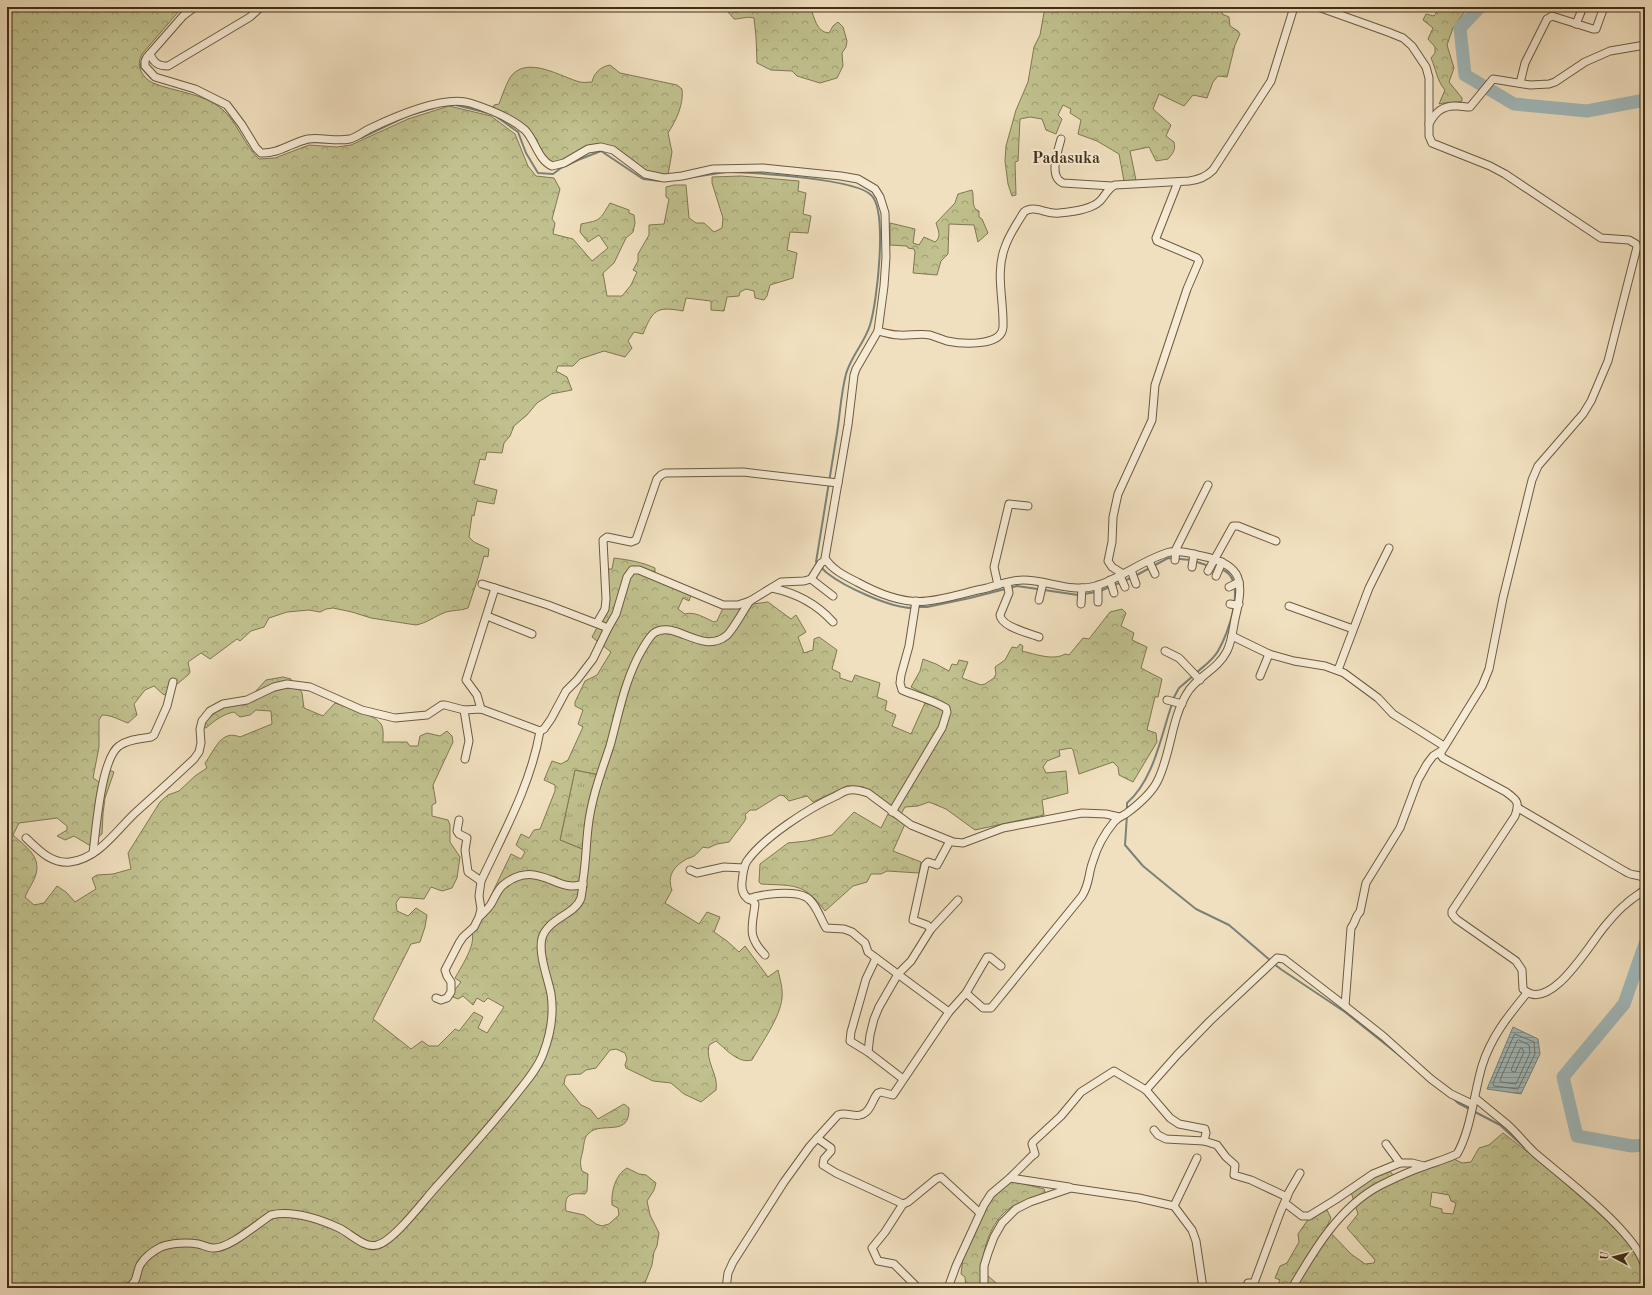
<svg xmlns="http://www.w3.org/2000/svg" width="1652" height="1295" font-family="'Old Standard TT',serif">
<style>
.grass{fill:url(#grass-tufts);stroke:#807852}
.forest{fill:url(#forest-crowns);stroke:#807852;fill-rule:evenodd}
.water{fill:url(#water-rules);stroke:#7a827a}
.lines{fill:none;stroke-linecap:round;stroke-linejoin:round}
.shore{stroke:#70746a;stroke-width:1}
.stream{stroke:#7a827a;stroke-width:2}
.river{stroke:#a0babd;stroke-width:13}
.minor-casing{stroke:#6d5a40;stroke-width:9}
.minor{stroke:#f6ebd5;stroke-width:7}
.labels{text-anchor:middle;dominant-baseline:central;stroke-width:4;stroke-linejoin:round;paint-order:stroke}
.quarter-label{font-size:16px;font-weight:bold;fill:#412e16;stroke:#f6ebd5}
</style>
<defs>
<pattern id="grass-tufts" width="24" height="20" patternUnits="userSpaceOnUse"><rect width="24" height="20" fill="#c0c18e"/><path d="M3 7l-1-3M5 7V3M7 7l1-3M15 17l-1-3M17 17v-4M19 17l1-3" fill="none" stroke="#9e9d73"/></pattern>
<pattern id="forest-crowns" width="20" height="18" patternUnits="userSpaceOnUse"><rect width="20" height="18" fill="#c0c18e"/><path d="M2 6a3 3 0 1 1 6 0M12 15a3 3 0 1 1 6 0" fill="none" stroke="#9e9d73"/></pattern>
<pattern id="water-rules" width="6" height="5" patternUnits="userSpaceOnUse"><rect width="6" height="5" fill="#a0babd"/><path d="M0 2.5h6" fill="none" stroke="#849899"/></pattern>
</defs>
<rect width="100%" height="100%" fill="#f1e0bf"/>
<filter id="stains"><feTurbulence type="fractalNoise" baseFrequency=".005" numOctaves="4"/><feColorMatrix values="0 0 0 0 .2 0 0 0 0 .09 0 0 0 0 .02 0 0 0 .5 -.17"/></filter>
<radialGradient id="worn" r=".72"><stop offset=".6" stop-color="#630" stop-opacity="0"/><stop offset="1" stop-color="#630" stop-opacity=".3"/></radialGradient>
<path class="grass" d="M575 770 600 775 587 851 560 840Z"/>
<g class="forest">
<path d="M7 7H185L179 11 143 53C135 64 141 77 153 83 175 92 203 93 222 109 238 123 244 145 259 159L275 158 309 145 337 147 351 145 408 119 449 106 491 116 515 134 528 166 536 176 554 178 560 189 552 219 555 223 553 234 573 239 592 261 608 248 599 235 588 242 580 232 581 224C601 220 599 221 610 203L629 210V213L634 215 635 223 633 232 626 238 614 263 603 273 607 296H622L631 285 637 272 633 270 638 261V254L649 235V225L664 224 669 199 666 197V187L674 185H686L689 218 696 223H704L714 232 722 228 723 218 712 183V177L741 176 799 181 798 191 806 193 803 214 811 216 808 233 790 232 787 250 797 253 793 278 770 285 767 296 764 300 755 298 754 291 746 289 740 292 739 296 727 297 724 311 711 310V301L686 298 683 311C656 306 653 310 643 334L634 332 628 341 632 348 625 357 604 351 580 359 573 366H558L556 371 567 377 572 390 551 394 537 403 527 415 514 426 510 436 504 443 502 453 487 452 485 460 480 459 474 484 497 490 494 504 477 501 474 516 472 515 469 537 474 542 489 549 488 557 484 556 478 578 468 608C460 611 453 610 446 612 435 616 427 623 416 625L371 618 352 612 333 608 326 609 320 612 309 610 287 612 269 618 264 627 251 631 240 641 237 639 210 659 201 653 188 662 190 672 188 675 164 695 154 686 145 690 134 704 137 715 128 723C119 720 112 715 102 715L99 720V747L93 778 99 782 109 770 114 772 105 798 103 814 102 834 89 845 74 836 65 840 57 836 67 830V826L57 818 19 823 13 835C25 846 41 856 36 874 34 882 28 889 25 897L34 905 44 903 57 886 66 892 75 902 96 889 92 878 97 875 113 874 131 869 128 853 160 802 168 795 179 791 195 776 207 768 205 763C215 750 221 729 240 737L272 724 271 711 256 710 250 715 240 717 234 712C223 714 214 721 206 728L203 727 204 720 218 707 248 697 255 692 266 680 283 677 291 679V688H299L302 693 304 708 323 716 335 703C346 707 374 714 381 724 384 729 383 736 383 742H407L410 746H418L420 736 427 733 440 736 447 731 452 736 453 742 433 785 436 803 432 805V816L448 820 450 825V842L460 857 457 878 452 888 442 891 431 887 424 899 400 897 396 903 397 911 408 916 416 908 427 915 425 927 420 942 411 944 373 1019 411 1049 422 1041 429 1046H438L455 1029 459 1031 474 1012 483 1017 478 1028 487 1033 504 1007 488 998 484 1002 477 998 473 1005 463 996 458 999 453 997V992L461 982 455 978C461 967 476 945 472 933L482 908 486 906 511 854 521 859 525 852 516 845 521 834 529 838 534 830 540 829 555 791V785L544 780 552 761 561 764 568 760 583 727 578 724 583 710 575 706V702L585 681 597 675 611 652 592 637C605 614 610 596 608 569H612L614 558C629 560 642 562 655 568V573L693 589 689 601 683 598 678 609 685 614C694 611 705 618 714 622L717 621 723 608 768 602 791 619 796 615 806 632 798 637 804 653 813 650 814 639 819 637 837 650 832 669 840 673V678L852 682 855 675 880 683 877 697 887 701 885 710 896 715 892 726 911 734 925 703 930 705 933 698 911 687 920 671 923 659 936 664 949 671 952 664 957 665 959 660 968 662 962 678 981 685 985 684 994 678 996 674 995 667 1005 660 1012 647 1017 648 1020 644 1023 646 1022 651C1035 654 1053 661 1065 654L1069 655 1083 638 1089 639 1110 612 1122 609 1126 613 1121 626 1134 633 1132 640 1147 647 1141 668 1162 679 1158 697H1155L1147 730 1156 733 1157 742 1133 782 1119 775 1118 767 1113 762 1079 774 1073 750 1071 748 1059 750 1060 756 1047 761 1043 767 1046 773 1066 771 1068 793 1042 800 1044 815 975 830 946 809 929 802 918 806 905 807 901 814 881 798 869 797 866 789 864 787 847 786 813 802 807 796 789 801 784 796 780 795 756 810H750L745 815 746 818 744 822 729 842 717 844 708 848 703 847C700 850 697 854 694 856 691 858 687 858 685 860 673 867 667 877 672 890L665 903 699 924 707 912 720 917 714 932 727 941 739 952 745 946 768 977 778 970C780 979 783 989 782 998 780 1018 762 1042 752 1060 738 1064 726 1049 716 1041L709 1045C705 1062 719 1075 716 1090L701 1102 684 1094 671 1083 653 1081 626 1068 625 1065 627 1059 625 1053 616 1049 610 1050 596 1068 586 1070 581 1074 567 1075 565 1078 564 1084 581 1105 590 1109 598 1119 624 1104 629 1108C630 1138 602 1121 589 1133 584 1137 584 1144 583 1150 581 1159 579 1161 582 1171L588 1174 587 1191 585 1194C570 1193 564 1194 566 1211L584 1215 596 1224 602 1226 609 1224 619 1215 618 1208 612 1205C611 1192 615 1175 627 1168L639 1174 646 1175 656 1183 654 1190 647 1201 650 1215 659 1233 657 1246 654 1252 652 1265 643 1288H7ZM575 770 600 775 587 851 560 840Z"/>
<path d="M724 7H810C815 18 816 32 829 33L833 26 838 22 843 27 847 41 846 47 842 53 843 66 837 78 820 83 797 76 792 71 771 70 757 63 756 37 754 18C746 16 742 19 734 19Z"/>
<path d="M1045 7H1218L1223 9 1222 14 1229 17 1230 26 1238 31 1240 34 1235 45 1227 77 1218 76 1213 82 1207 98 1193 95 1184 106 1159 94 1153 109 1171 125 1166 136 1174 142C1176 150 1173 153 1168 159L1156 161 1149 147 1130 151 1136 180 1124 181 1119 154 1097 141 1078 134 1081 120 1070 113 1071 109 1063 105 1058 115 1062 119 1056 134 1046 130 1042 119 1030 117 1020 119 1018 161 1015 162 1016 195 1012 196 1008 184 1005 161 1006 146 1016 110 1028 82 1034 47 1040 35Z"/>
<path d="M1440 7H1468L1453 28 1447 45 1454 68 1449 82 1462 98V101C1457 103 1446 102 1439 104L1445 90C1437 81 1436 69 1431 58L1435 53V47L1428 39 1433 28 1423 20 1426 14 1434 16Z"/>
<path d="M610 65 620 73 677 85 682 89C684 104 676 121 668 133L672 152 668 175C650 180 617 154 601 145L552 164 543 154 536 143 493 109 494 105 499 104C502 96 507 81 512 75 529 56 561 77 580 82 584 83 588 82 592 82 594 73 600 67 610 65Z"/>
<path d="M972 190C975 197 970 208 979 211V217L982 219 988 233 978 242 974 225 949 224 948 254 941 261 937 275 913 273 915 252 914 249 908 248 907 246 890 245V223L915 229 913 243 919 245 924 237 935 242C942 237 938 230 936 223L955 203 958 194Z"/>
<path d="M854 812 881 828 888 814 905 824 893 851 921 862 919 873 887 871 881 874H871L867 882 853 886 825 911C804 882 793 886 761 884L759 882 760 864 788 843 807 841 832 835Z"/>
<path d="M1503 1133C1530 1153 1633 1236 1641 1263 1643 1270 1641 1281 1641 1288H1276L1280 1280 1275 1278 1280 1266 1287 1263 1299 1242 1298 1234 1307 1221 1327 1210 1331 1218 1326 1228 1351 1254 1365 1264 1374 1263 1375 1260 1347 1228 1358 1214 1351 1192 1374 1175 1389 1170 1397 1180 1454 1159 1462 1163 1471 1162 1479 1148 1489 1145ZM1432 1192 1449 1195 1451 1201 1456 1203 1453 1214 1442 1213V1209L1430 1206Z"/>
<path d="M1012 1181 1044 1189 1046 1194C1036 1197 1026 1200 1017 1204 991 1216 983 1248 981 1273L988 1276 1002 1288H966L965 1277 961 1274 963 1258 983 1213 995 1193Z"/>
</g>
<path class="water" d="M1513 1027 1538 1039 1540 1054 1521 1094 1487 1089Z"/>
<g class="lines">
<g class="shore">
<path d="M1515 1034 1534 1042 1535 1054 1518 1089 1494 1086 1493 1084Z"/>
<path d="M1519 1040 1529 1045 1530 1053 1516 1084 1501 1082 1500 1080 1517 1041Z"/>
<path d="M1522 1048 1524 1052 1515 1072H1513L1511 1070 1520 1049Z"/>
</g>
<g class="stream">
<path d="M144 56 142 59 141 67 151 78"/>
<path d="M456 105 488 113"/>
<path d="M494 115 518 132 526 153 538 173 553 174 561 168 578 160 601 151 643 179 660 181"/>
<path d="M361 138 407 116 434 108"/>
<path d="M300 145 309 142 341 143"/>
<path d="M264 156 277 154"/>
<path d="M732 172C757 173 856 179 871 195 888 210 877 303 870 325 865 342 851 356 846 374 841 393 840 414 837 433 830 476 823 519 816 562 820 565 823 570 827 573 845 587 890 608 913 608"/>
<path d="M687 178 726 172"/>
<path d="M1135 576 1168 558 1191 560 1209 566"/>
<path d="M1100 591 1131 578"/>
<path d="M918 607H927L970 598 1017 586 1078 595 1096 592"/>
<path d="M1196 673C1204 666 1213 660 1218 651 1228 634 1249 579 1221 569"/>
<path d="M1173 699 1179 688 1193 676"/>
<path d="M1127 810V803C1154 780 1161 735 1172 704"/>
<path d="M1127 815 1125 845 1143 866 1171 889 1196 909 1229 925 1271 961"/>
<path d="M1274 964 1282 970 1345 1012 1404 1059"/>
<path d="M1453 1098 1458 1103 1500 1125 1524 1147"/>
<path d="M1567 1184 1603 1216"/>
<path d="M1643 1269V1288"/>
</g>
<g class="river">
<path d="M1480 7 1460 28 1465 75 1514 104 1587 111 1645 100"/>
<path d="M1645 944 1624 1004 1563 1077 1577 1136 1632 1146 1645 1145"/>
</g>
<g class="minor-casing">
<g id="minor">
<path d="M195 7 183 16 147 57 145 61V66L155 77 195 89 227 105 242 125 256 148 261 153C278 154 291 143 308 139 321 137 336 142 350 139 357 137 363 132 369 129 394 117 444 95 470 103 489 109 510 117 525 130 535 140 538 160 552 166L564 163 588 149 601 147 613 150 645 174 664 178 682 176 713 169 763 168 841 176 858 179 875 189 880 197 885 213 886 257 884 286 878 331"/>
<path d="M1318 7 1388 32 1403 38 1412 46 1426 67 1429 78V136L1432 143 1490 166 1505 174 1601 238 1629 240 1636 244 1637 247 1608 361 1591 401 1583 414 1538 466 1532 480 1503 598 1489 669 1482 686 1440 754 1443 758 1506 792C1517 800 1520 802 1515 816L1452 911V914L1456 919 1516 961 1522 970 1523 989C1550 1015 1590 943 1605 926 1611 919 1618 910 1626 904 1632 898 1639 895 1645 889"/>
<path d="M1587 7H1592"/>
<path d="M1576 24 1583 7"/>
<path d="M150 54C154 63 158 66 168 66L250 17 261 7"/>
<path d="M1520 83 1525 63 1547 19 1552 16 1555 17 1593 29H1596L1604 7"/>
<path d="M1429 124C1435 112 1443 105 1457 106 1461 106 1465 107 1470 107L1493 79 1530 85 1549 84 1555 82 1585 62 1610 51 1645 45"/>
<path d="M1061 139C1058 151 1048 177 1063 183L1112 186"/>
<path d="M1175 560 1176 549 1208 485"/>
<path d="M1149 561 1155 574"/>
<path d="M1192 567 1194 554"/>
<path d="M1131 570 1136 584"/>
<path d="M1208 571 1233 526H1238L1276 541"/>
<path d="M1123 574 1112 567 1108 561 1112 542 1113 517 1118 494 1152 420 1155 385 1187 289 1199 261 1197 258 1157 241 1156 238 1178 182"/>
<path d="M1120 576 1125 587"/>
<path d="M1216 576 1222 562"/>
<path d="M811 579 833 596"/>
<path d="M1110 580 1114 593"/>
<path d="M1007 583 1009 593 1000 615C1001 627 1029 633 1039 637"/>
<path d="M482 584 495 588"/>
<path d="M998 585 994 567 1009 504 1028 506"/>
<path d="M1229 587 1239 582"/>
<path d="M772 588C796 593 816 603 833 622"/>
<path d="M1039 600 1043 583"/>
<path d="M1098 602V585"/>
<path d="M1081 604 1082 588"/>
<path d="M1230 604 1236 605 1239 604"/>
<path d="M1289 606 1353 629"/>
<path d="M487 616 532 634"/>
<path d="M597 623 605 609 606 599 603 540 607 537 631 542 636 540 657 479 661 475 665 473 743 472 838 483"/>
<path d="M1232 636 1269 654 1294 661 1325 666 1344 673 1378 698 1393 714 1444 746"/>
<path d="M1165 651 1179 658 1200 680"/>
<path d="M1338 670 1369 588 1389 548"/>
<path d="M1260 676 1269 654"/>
<path d="M1167 700 1182 704"/>
<path d="M481 709 477 695 466 680 495 588 548 605 608 628"/>
<path d="M464 710 469 741 465 759"/>
<path d="M1518 808C1555 829 1591 852 1628 873 1633 876 1640 874 1645 879"/>
<path d="M892 812 942 728 947 712 946 708C933 700 916 696 902 690L900 683 901 675 909 646 916 601"/>
<path d="M459 820 457 831 459 834 467 838 465 850 468 872 481 881"/>
<path d="M26 838C39 850 51 864 70 862 98 859 116 831 135 813 155 795 175 777 194 759L199 752 201 743 200 729 202 721 210 711 223 704 247 700 274 687 287 684 310 687 362 710 395 718 427 715 442 705H445L464 710 481 709 540 731 544 729 551 719 566 691 577 680 593 659 608 628 616 614 627 577 632 570H639L723 605H738L750 601 781 582 804 581 811 579 821 563 826 560"/>
<path d="M93 853C96 830 101 759 119 746 128 739 141 739 151 737L154 735 167 706 173 682"/>
<path d="M690 870 697 873 724 867 744 868"/>
<path d="M748 899C761 894 793 890 806 897 816 903 820 918 826 928L844 929 852 932 865 943 868 952 876 958 949 1012"/>
<path d="M480 916C484 912 488 909 491 904 494 899 497 891 502 886 537 856 557 895 583 884"/>
<path d="M931 929 927 925 913 920 925 865 928 862 937 865 950 841"/>
<path d="M765 955C747 936 752 928 755 904L753 901C744 898 741 891 742 882 743 875 743 867 747 861 764 837 809 808 836 796 840 794 845 790 850 790 856 789 862 791 868 793L911 825 953 842 963 843 1003 828 1082 813 1106 814 1119 817"/>
<path d="M876 958 866 979 851 1032 850 1041 868 1052 903 1079"/>
<path d="M966 993 987 957H990L1001 966"/>
<path d="M436 998 441 1000 447 998 451 992V982L447 976 445 970 459 943 463 937 474 927 479 917 481 909 479 896 481 881C504 832 531 784 540 731"/>
<path d="M1345 1006 1383 1036 1431 1079 1451 1094 1472 1104"/>
<path d="M868 1052 870 1035 874 1019 879 1007 898 974 911 961 931 929 958 900"/>
<path d="M1146 1090 1170 1118 1179 1124 1205 1129 1206 1133 1204 1141 1217 1145 1226 1157 1235 1165 1234 1175 1251 1180 1287 1197"/>
<path d="M1475 1098C1486 1107 1497 1116 1508 1125 1518 1134 1526 1145 1536 1154 1563 1177 1640 1235 1645 1268"/>
<path d="M1154 1130 1158 1135 1166 1139 1204 1141"/>
<path d="M817 1138 831 1148V1151L824 1159 823 1165 836 1173 903 1204 908 1202 936 1179 941 1177 980 1213"/>
<path d="M1386 1144 1400 1163"/>
<path d="M1010 1178 1032 1156 1035 1154 1032 1144 1033 1142 1061 1116 1081 1092 1114 1071 1146 1090 1177 1055 1210 1021 1277 958 1284 959 1345 1006 1351 928C1356 922 1355 916 1360 912L1366 883 1400 828 1418 780 1427 764 1433 756 1441 751"/>
<path d="M1285 1203 1302 1216H1309L1335 1200 1373 1174 1400 1163H1412L1424 1166"/>
<path d="M903 1204 885 1232 872 1248 878 1261 894 1264 918 1288"/>
<path d="M1174 1206 1197 1158"/>
<path d="M128 1288C139 1280 135 1276 140 1265 145 1257 153 1251 161 1247 171 1243 187 1242 198 1244 203 1245 208 1248 213 1248 229 1249 257 1224 271 1215 293 1210 319 1219 339 1228 350 1233 365 1249 377 1245 394 1241 424 1200 437 1186 463 1157 489 1128 514 1097 524 1084 537 1070 543 1054 550 1036 554 1014 551 994 548 978 538 954 542 938 548 918 575 915 581 898 582 893 583 885 583 880 586 862 586 845 588 828 591 799 601 773 610 746 619 713 625 678 643 648 646 643 650 636 654 633 674 619 702 655 726 636 732 632 744 609 750 601"/>
<path d="M726 1288 728 1273 733 1262 784 1182 810 1146 838 1115C847 1111 857 1120 866 1112 872 1107 873 1098 878 1093L881 1092 893 1095 949 1012 966 993 983 1008H991L1082 896C1090 883 1088 874 1093 861 1097 847 1105 833 1114 822 1118 817 1123 816 1127 813 1139 804 1152 793 1158 780 1171 753 1171 721 1186 695 1195 677 1217 671 1227 651 1232 641 1233 629 1235 619 1244 582 1244 565 1202 556 1192 554 1181 550 1170 552 1144 559 1122 578 1096 586 1070 593 1048 580 1023 580 1011 580 998 585 987 588 967 592 947 599 927 601 904 604 877 593 857 582 845 576 831 569 825 558L848 425 854 375 856 369 878 331C885 333 892 335 899 335 909 336 919 333 930 335 936 337 941 339 947 341 961 344 1002 347 1003 327 1004 300 995 273 1005 247 1009 235 1017 223 1024 212 1034 204 1047 215 1059 213 1071 212 1091 210 1100 201 1105 196 1108 188 1115 185L1189 181C1199 180 1206 177 1213 170L1271 81 1294 7"/>
<path d="M948 1288 956 1266 984 1205 991 1194 1010 1178 1069 1187"/>
<path d="M984 1288V1266L988 1253 994 1237 1002 1223 1016 1209 1030 1202 1071 1188 1139 1198 1174 1206 1192 1230 1196 1241 1203 1288"/>
<path d="M1246 1288 1248 1283H1254L1280 1213 1289 1192 1300 1173"/>
<path d="M1292 1288C1314 1250 1340 1206 1381 1185 1395 1178 1410 1171 1425 1166 1436 1162 1446 1159 1457 1154 1471 1130 1474 1093 1482 1066 1491 1037 1508 1016 1527 993"/>
</g>
</g>
<use href="#minor" class="minor"/>
</g>
<g class="labels">
<g class="quarter-label">
<text x="1066" y="159">Padasuka</text>
</g>
</g>
<rect width="1652" height="1295" fill="none" stroke="#f1e0bf" stroke-width="24"/>
<rect x="8" y="8" width="1636" height="1279" fill="none" stroke="#412e16" stroke-width="2"/>
<rect x="12" y="12" width="1628" height="1271" fill="none" stroke="#412e16"/>
<g transform="translate(1614 1257) rotate(277)" stroke="#f6ebd5" stroke-width="3" paint-order="stroke">
<path d="M0-3L7 15L0 10L-7 15Z" fill="#412e16"/>
<text y="-6" font-size="11" font-weight="bold" text-anchor="middle" fill="#412e16">U</text>
</g>
<rect width="100%" height="100%" filter="url(#stains)"/>
<rect width="100%" height="100%" fill="url(#worn)"/>
</svg>
